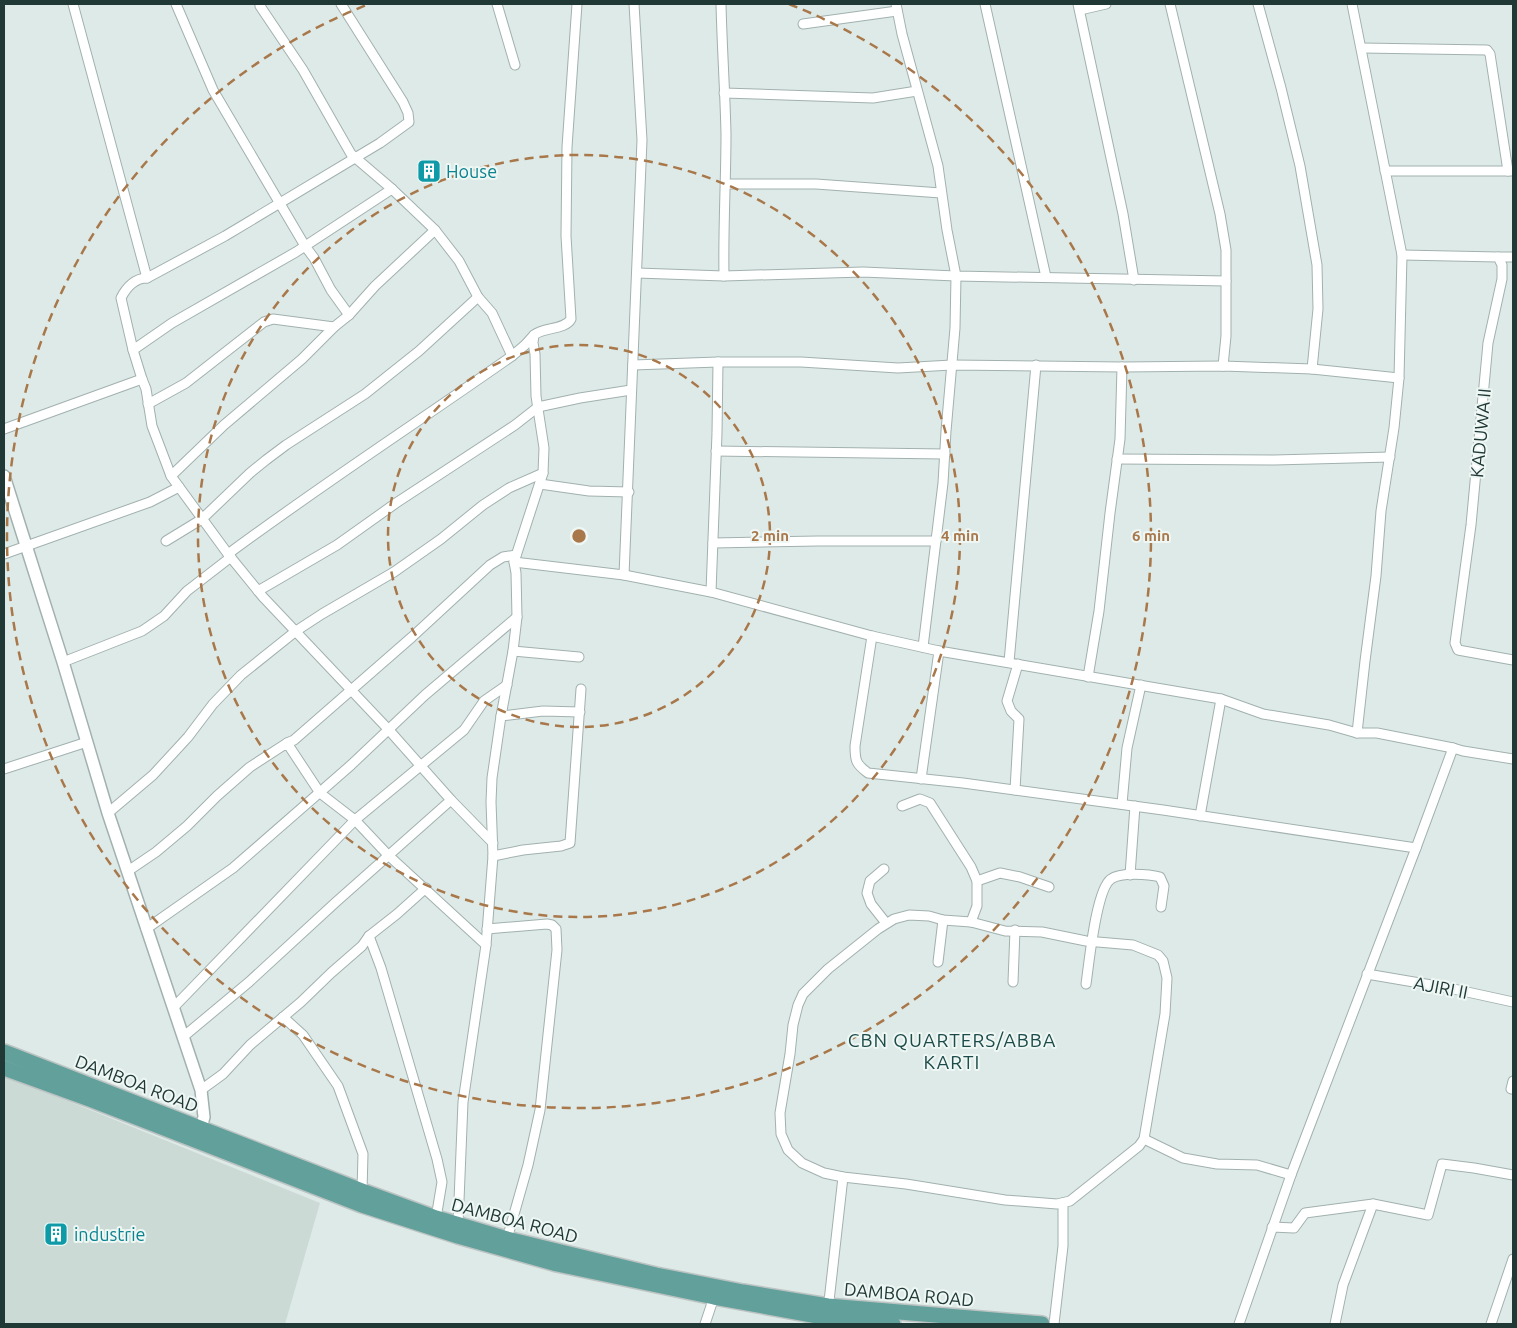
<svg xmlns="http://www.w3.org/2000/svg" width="1517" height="1328" font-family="Ubuntu,sans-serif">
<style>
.built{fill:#ccdad6}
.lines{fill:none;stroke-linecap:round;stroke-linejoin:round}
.minor-casing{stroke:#a1b1af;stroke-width:11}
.tertiary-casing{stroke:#a1b1af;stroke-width:14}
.primary-casing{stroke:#bcc4c3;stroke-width:18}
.minor{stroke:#fff;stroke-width:9}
.tertiary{stroke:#fff;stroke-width:11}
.primary{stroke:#62a09b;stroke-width:15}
.ring{fill:none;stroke:#a8774a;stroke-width:2.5;stroke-dasharray:9 6}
.labels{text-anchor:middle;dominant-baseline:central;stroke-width:4;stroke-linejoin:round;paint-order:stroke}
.culture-label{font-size:18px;fill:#0d838f;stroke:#eef7f4;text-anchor:start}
.street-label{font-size:18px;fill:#203937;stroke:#eef7f4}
.neighbourhood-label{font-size:19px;letter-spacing:1px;fill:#1c4b49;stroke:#eef7f4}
.centre{fill:#a8774a;stroke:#eef7f4;stroke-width:2.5}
.ring-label{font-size:15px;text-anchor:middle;font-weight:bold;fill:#a8774a;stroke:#eef7f4;stroke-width:4;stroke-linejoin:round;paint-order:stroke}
</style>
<rect width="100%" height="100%" fill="#deeae7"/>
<path class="built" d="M4 1075 320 1203 285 1324H4Z"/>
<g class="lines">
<g class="minor-casing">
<g id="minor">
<path d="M73 4 147 278"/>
<path d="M176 4 213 90 233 124 305 246 314 258 331 290 349 315"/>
<path d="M261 4 260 6 303 70 351 154 392 189 435 230 459 261 478 297 492 313 512 356"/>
<path d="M341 4 403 102 408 113 409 122 380 143 225 236 147 278C135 278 126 288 121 298L133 350 142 379 146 389 152 426 171 476 228 554 263 597 388 729 451 800 493 843"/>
<path d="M497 4 515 65"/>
<path d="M721 4C722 47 725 90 726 134 726 181 723 228 724 276"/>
<path d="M896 4 902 34 938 166 947 230 956 276 955 328 946 431 943 483 923 647"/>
<path d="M985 4 1046 277"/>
<path d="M1078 4 1123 214 1134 280"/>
<path d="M1170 4 1220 214 1226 250V336L1223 366"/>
<path d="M1258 4 1281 88 1300 166 1317 265 1318 309 1312 369"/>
<path d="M1352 4 1402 255 1399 378 1394 428 1381 511 1376 576 1365 661 1357 733"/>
<path d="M1080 10 1106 4"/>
<path d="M803 24 897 11"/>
<path d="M1362 48 1487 50 1490 54 1508 171"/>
<path d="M724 93 873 98 917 91"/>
<path d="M1385 171H1513"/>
<path d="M726 184H816L941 193"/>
<path d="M1402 255 1498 257 1502 265V279L1488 343 1471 525 1455 643 1458 650 1513 660"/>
<path d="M1498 257H1513"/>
<path d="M637 273 724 276 863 272 956 276 1226 281"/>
<path d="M133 350 172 323 296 252 392 189"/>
<path d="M633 365 718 362H801L898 368 952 365 1122 367 1223 366 1312 369 1399 378"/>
<path d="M148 404 186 383 264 322 273 319 334 327"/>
<path d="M4 429 142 379"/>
<path d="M716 451 945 454"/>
<path d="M1117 459 1274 460 1390 457"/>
<path d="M171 476 224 425 302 359 334 327 349 315 375 286 435 230"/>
<path d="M540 484 589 491 629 492"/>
<path d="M166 541 202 519 250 473 266 460 286 445 365 394 419 351 478 297"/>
<path d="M713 543 818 541H936"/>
<path d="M4 554 150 502 179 487"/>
<path d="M228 554C321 485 418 422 512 356L525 345 534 335"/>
<path d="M514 562 624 575 675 585 711 592 872 636 939 651 1221 699 1263 714 1329 725 1357 733H1377L1453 748 1463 751 1513 759"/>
<path d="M624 575 642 140 634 4"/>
<path d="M258 591 337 545 396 503 515 425 538 407 580 398 631 390"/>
<path d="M711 592 717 433 718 362"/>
<path d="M872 636 855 746C855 761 856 764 868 773L963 783 1163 810 1416 848"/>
<path d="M513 651 579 657"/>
<path d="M63 662 142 631 164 616 187 591 231 557"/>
<path d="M1009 662 1036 365"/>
<path d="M1088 677 1099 611 1110 513 1120 439 1122 367"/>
<path d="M501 716 543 711 580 712"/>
<path d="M287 743 294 740 412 637 490 565 503 557 516 555"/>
<path d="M4 769 87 742"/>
<path d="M921 779 939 651"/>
<path d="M1015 790 1019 719 1011 711 1007 701 1018 664"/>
<path d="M1122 804 1127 748 1141 685"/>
<path d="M902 806 920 799 930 803 971 867 977 881V906L971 922"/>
<path d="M108 813 153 775 188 737 213 704 241 675 296 631 322 614 394 572 441 539 483 505 509 488 543 473"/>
<path d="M1200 816 1221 699"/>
<path d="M493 856 523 850 561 846 570 843 581 689"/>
<path d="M884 869 870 881 867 893 871 904 886 923"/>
<path d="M128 871 156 852 187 826 217 796 250 767 287 743 320 793 355 820 388 855 486 945"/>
<path d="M1130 875 1135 806"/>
<path d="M977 881 1000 873 1020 877 1049 887"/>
<path d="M909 915 929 916 943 920 971 922 1005 931 1042 932 1086 941 1133 945 1158 955 1163 961 1167 978 1165 1014 1144 1139 1139 1146 1070 1201 1057 1204 1005 1200 906 1184 843 1177 824 1173 802 1163 788 1150 781 1134 780 1113 790 1054 793 1025 798 1005 803 994 828 969 878 929 894 919Z"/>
<path d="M146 929 233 868 351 765 425 695 517 617"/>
<path d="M487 929 547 924 552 925 556 929 557 950 540 1110 528 1165 507 1239"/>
<path d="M369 936 381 968 437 1159 442 1182 436 1218"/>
<path d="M938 962 943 920"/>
<path d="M1367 974 1449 988 1513 1002"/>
<path d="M1013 982 1015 930"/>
<path d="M1086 984C1089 964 1096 889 1111 879 1120 872 1149 874 1160 877L1164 886 1161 907"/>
<path d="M174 1007 355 820 464 730 484 701 507 685"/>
<path d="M283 1017 303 1035 338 1086 363 1154 362 1191"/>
<path d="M183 1037 249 982 336 902 451 800"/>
<path d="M1513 1081 1511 1089H1513"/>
<path d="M201 1090 223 1074 250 1045 301 1002 331 973 362 946 369 936 397 914 426 888"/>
<path d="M1144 1139 1183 1158 1217 1164 1257 1165 1291 1175"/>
<path d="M458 1225 463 1102 486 945 493 856 491 802 492 778 501 716 513 651 517 617 516 573 514 562 543 473 544 448 536 396 535 354 533 343 534 335C544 327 565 330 571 319L566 236 567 147 577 4"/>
<path d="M1272 1227 1294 1228 1305 1213 1373 1204 1428 1215 1442 1164 1474 1168 1513 1175"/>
<path d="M828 1310 843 1177"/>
<path d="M705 1324 714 1297"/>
<path d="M1054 1324 1063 1246V1203"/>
<path d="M1239 1324 1291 1175 1416 848 1453 748"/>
<path d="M1335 1324 1343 1285 1373 1204"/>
<path d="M1491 1324 1513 1259"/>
</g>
</g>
<g class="tertiary-casing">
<path id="tertiary" d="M4 476 63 662 108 813 201 1090 204 1117 199 1135"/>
</g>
<g class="primary-casing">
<g id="primary">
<path d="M4 1052 362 1191 436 1218 507 1239 656 1275 743 1292 828 1306 1042 1324"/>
<path d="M4 1068 92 1100 362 1205 458 1236 557 1264 714 1297 834 1319 893 1324"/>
</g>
</g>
<use href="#minor" class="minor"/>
<use href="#tertiary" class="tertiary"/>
<use href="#primary" class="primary"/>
</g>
<g class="ring">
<circle cx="579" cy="536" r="191"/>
<circle cx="579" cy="536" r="381"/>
<path d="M789 4A572 572 0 1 1 369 4"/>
</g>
<defs>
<g id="building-square" transform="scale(1.25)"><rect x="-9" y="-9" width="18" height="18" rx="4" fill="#0f9aa8" stroke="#eef7f4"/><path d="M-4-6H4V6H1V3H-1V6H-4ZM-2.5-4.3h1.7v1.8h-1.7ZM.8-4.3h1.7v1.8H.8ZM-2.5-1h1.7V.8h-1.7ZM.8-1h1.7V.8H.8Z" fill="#fff"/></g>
</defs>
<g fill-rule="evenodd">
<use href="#building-square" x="429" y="171"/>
<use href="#building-square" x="56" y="1234"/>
</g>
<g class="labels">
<g class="culture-label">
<text x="446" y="171">House</text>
<text x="74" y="1234">industrie</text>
</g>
<g class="street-label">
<text transform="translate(1480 433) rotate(-85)">KADUWA II</text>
<text transform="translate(1441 987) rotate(11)">AJIRI II</text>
<text transform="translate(137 1083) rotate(21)">DAMBOA ROAD</text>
<text transform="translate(515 1220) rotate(15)">DAMBOA ROAD</text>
<text transform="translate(909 1294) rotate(5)">DAMBOA ROAD</text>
</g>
<g class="neighbourhood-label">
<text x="952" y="1040">CBN QUARTERS/ABBA<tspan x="952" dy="22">KARTI</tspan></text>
</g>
</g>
<circle cx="579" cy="536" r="8" class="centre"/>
<g class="ring-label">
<text x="770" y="541">2 min</text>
<text x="960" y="541">4 min</text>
<text x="1151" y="541">6 min</text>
</g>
<rect width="1517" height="1328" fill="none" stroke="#203937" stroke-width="10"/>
</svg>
